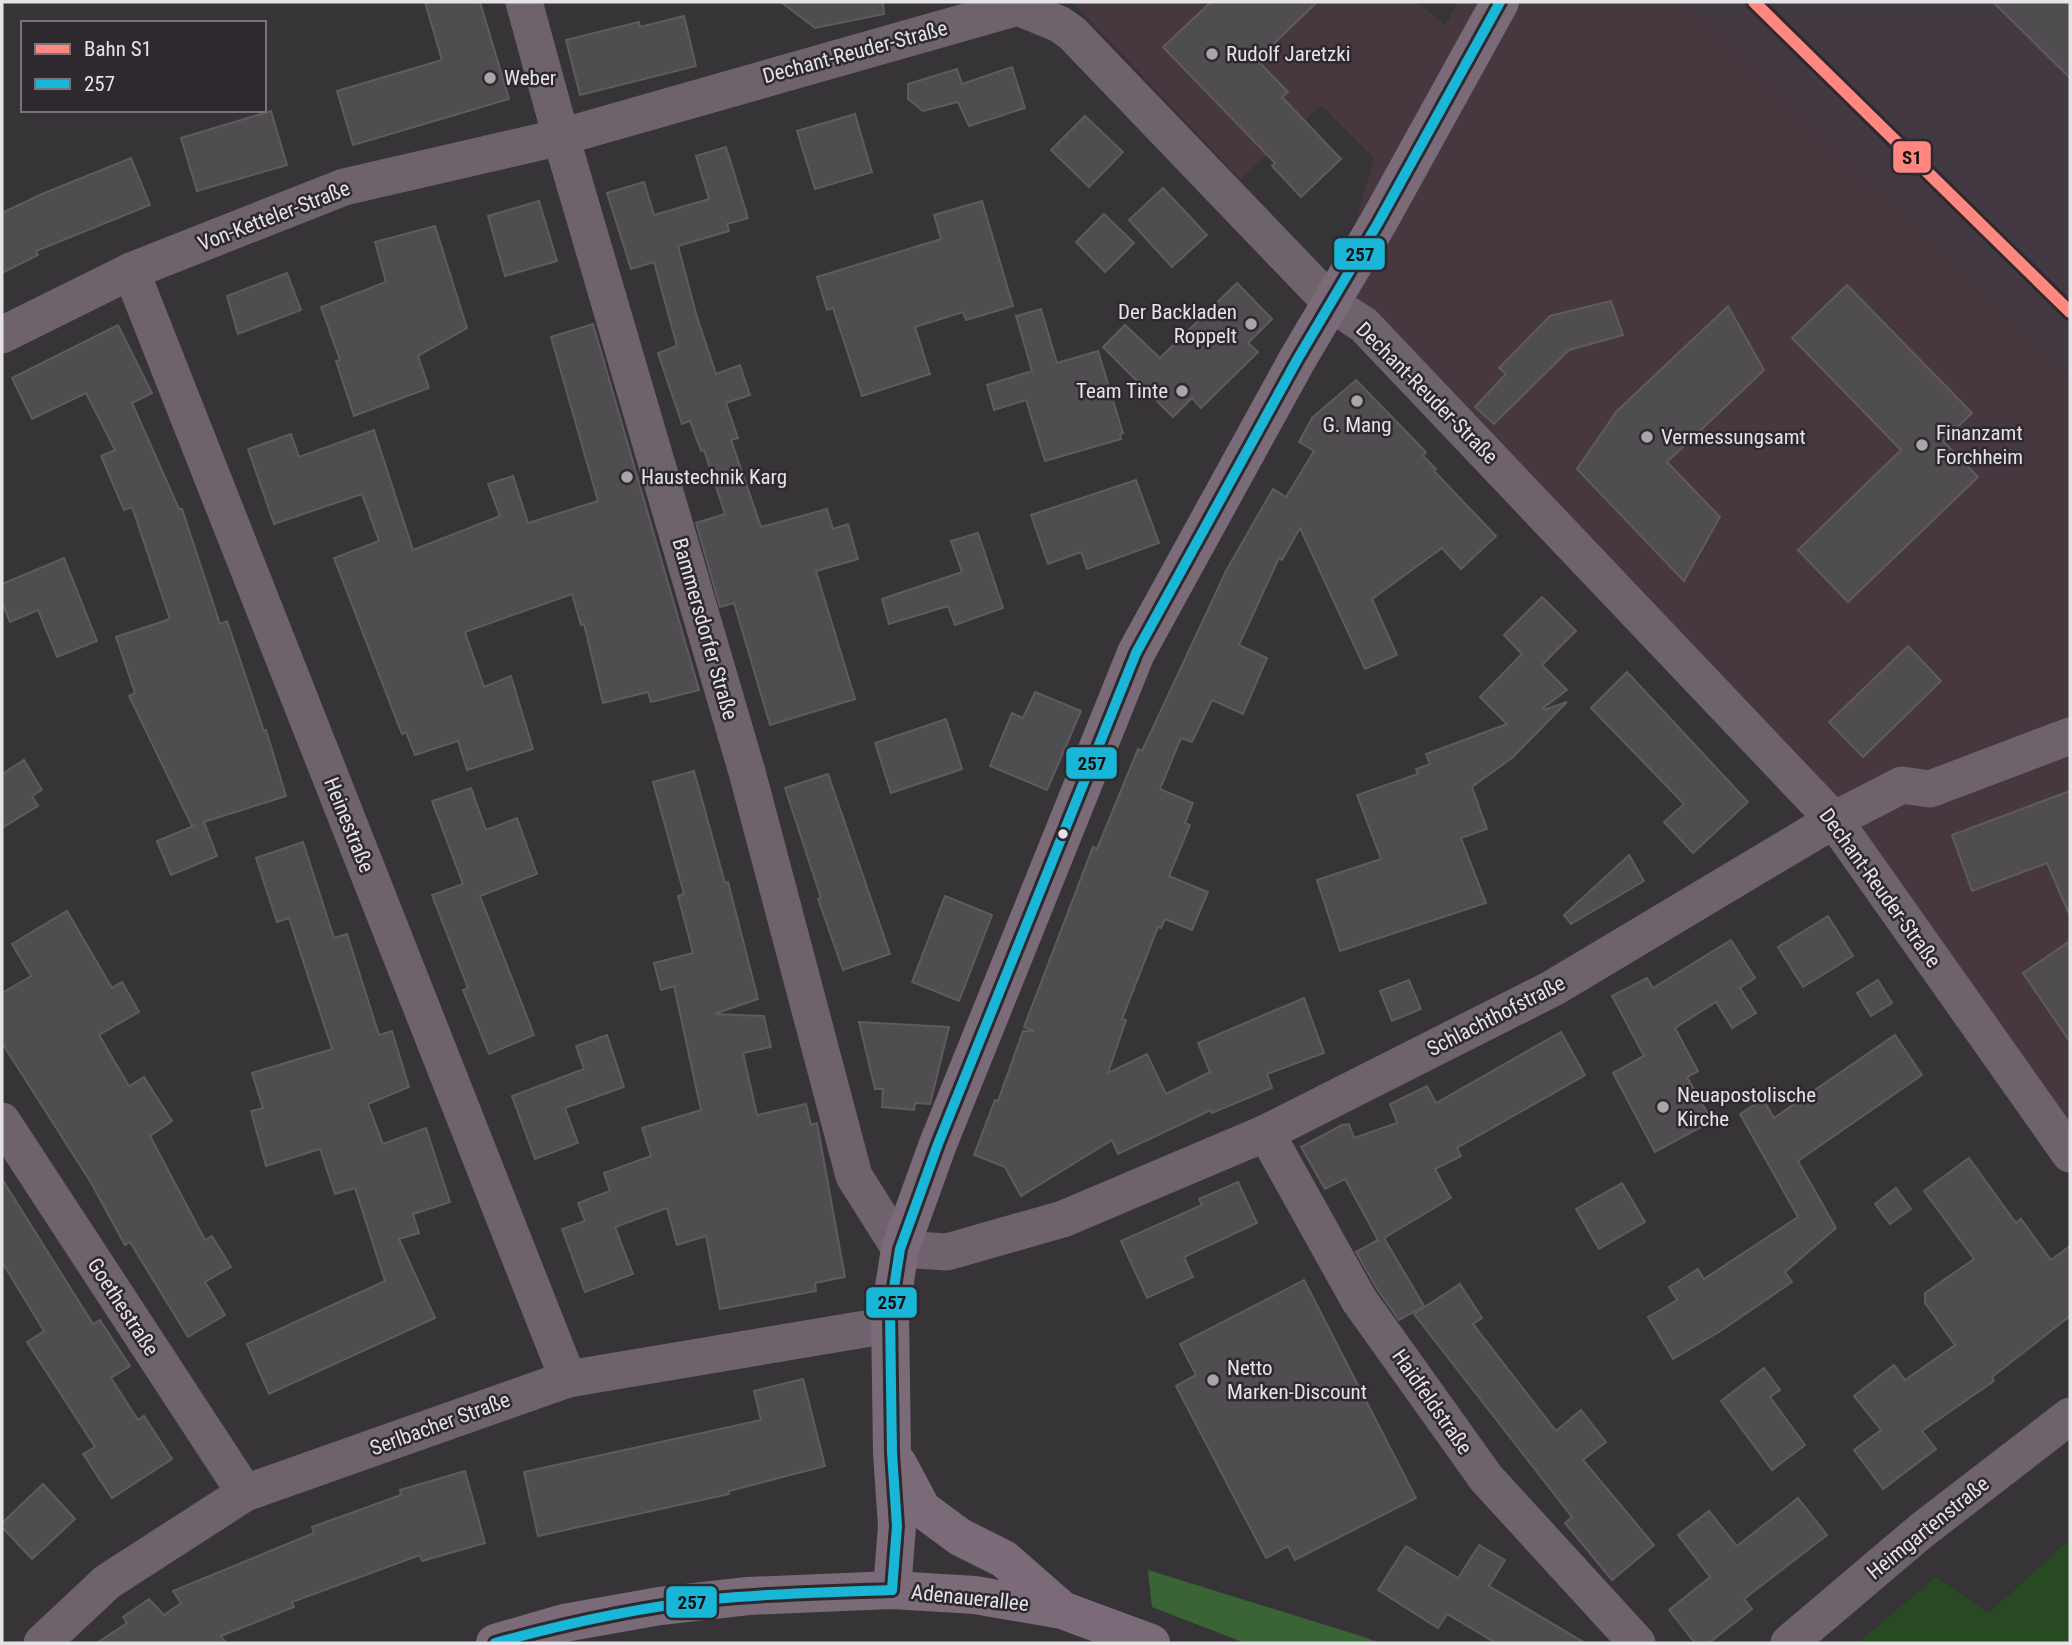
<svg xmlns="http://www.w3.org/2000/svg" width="2072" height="1645" font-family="'Roboto Condensed',sans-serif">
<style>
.commercial{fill:#47373e}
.built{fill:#423942}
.green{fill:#274a23}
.forest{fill:#3a6435}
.building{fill:#504d50;stroke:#5e5b5e;stroke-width:2}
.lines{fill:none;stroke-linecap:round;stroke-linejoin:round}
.street{stroke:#6e626d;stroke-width:37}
.secondary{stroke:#7b6b78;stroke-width:38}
.bus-1-casing{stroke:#2e292e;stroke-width:16}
.bus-1{stroke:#1ab6d8;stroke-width:10}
.rail-1-casing{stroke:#2e292e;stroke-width:18}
.rail-1{stroke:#ff8780;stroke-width:12}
.poi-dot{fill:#a9a6a9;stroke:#2e292e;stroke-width:2.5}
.bus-dot{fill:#e6e3e6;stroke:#2e292e;stroke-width:2.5}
.labels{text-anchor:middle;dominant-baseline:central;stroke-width:5;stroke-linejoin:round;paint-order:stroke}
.street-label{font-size:21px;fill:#e6e3e6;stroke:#2e292e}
.poi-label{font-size:21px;fill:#e6e3e6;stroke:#2e292e;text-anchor:start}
.line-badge{stroke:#2e292e;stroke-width:2.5}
.pale-badge-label{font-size:19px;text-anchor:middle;font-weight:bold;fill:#111}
</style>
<rect width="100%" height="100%" fill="#373437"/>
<path class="commercial" d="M1073 2H1418L1445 26 1458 2H1683L1915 223 2070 379V1176L1820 830 1334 298 1374 158 1321 105 1240 179Z"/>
<path class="built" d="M1683 2H2070V379L1915 223Z"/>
<path class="green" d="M2070 1539V1643H1858L1936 1577 1989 1613Z"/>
<path class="forest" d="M1148 1570 1364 1637 1380 1643H1245L1152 1607Z"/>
<g class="building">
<path d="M425 2H480L509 99 353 145 337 91 442 60Z"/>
<path d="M781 2H883L884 14 815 28Z"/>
<path d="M1211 2H1317L1257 60 1288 92 1282 97 1341 159 1301 197 1272 166 1275 163 1163 47Z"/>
<path d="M1993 2H2070V78Z"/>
<path d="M684 16 696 66 580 95 566 40 639 22 640 27Z"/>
<path d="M1012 67 1025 108 969 126 958 102 923 111 908 99V84L957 69 962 84Z"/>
<path d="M271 111 287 165 197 191 181 138Z"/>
<path d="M855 114 872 172 815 189 797 131Z"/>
<path d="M1085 116 1123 152 1089 187 1051 150Z"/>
<path d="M726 147 748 218 727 224 729 231 678 246 697 317 716 374 740 365 750 395 726 403 738 438 731 440 761 527 827 509 833 529 848 524 858 559 816 571 855 699 770 725 734 603 720 607 696 523 725 514 704 450 701 451 690 421 682 424 658 353 677 346 654 262 631 269 607 193 644 182 654 215 709 199 696 156Z"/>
<path d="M131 158 150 205 36 251 38 255 2 273V213L42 194Z"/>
<path d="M1163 188 1207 235 1172 267 1129 220Z"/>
<path d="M539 201 557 261 505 276 488 216Z"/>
<path d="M982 201 1013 306 966 320 963 312 915 327 930 374 862 396 833 308 827 310 817 277 941 239 934 215Z"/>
<path d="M1104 214 1134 243 1105 272 1076 242Z"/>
<path d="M435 226 467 328 418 356 429 388 354 416 336 361 340 360 321 307 386 282 375 242Z"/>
<path d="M287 273 301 310 238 334 227 296Z"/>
<path d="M1237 283 1272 319 1248 343 1258 352 1201 408 1192 398 1173 417 1103 347 1125 325 1160 358Z"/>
<path d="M1847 285 1972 413 1943 441 1978 477 1848 602 1798 550 1901 450 1792 338Z"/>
<path d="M1611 301 1623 335 1569 350 1494 424 1475 407 1506 374 1499 368 1550 316Z"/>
<path d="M1728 306 1764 370 1667 462 1720 517 1684 581 1577 469 1617 411Z"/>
<path d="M1041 309 1057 363 1098 351 1123 433 1120 434 1121 439 1045 461 1026 400 994 410 987 385 1032 371 1016 316Z"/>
<path d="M593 324 699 690 651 702 648 692 603 703 584 624 581 625 572 594 465 632 484 687 511 676 533 749 467 770 458 741 415 755 406 732 402 734 334 558 379 541 362 494 274 524 248 449 291 434 299 457 374 430 413 550 500 516 488 484 513 476 528 523 598 501 551 337Z"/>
<path d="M118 325 152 393 132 403 179 509H182L220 624 227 621 264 731 266 730 286 796 204 822 217 856 171 875 157 841 196 825 192 826 129 696 135 693 116 637 170 619 132 507 124 510 101 456 115 450 86 393 32 419 12 378Z"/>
<path d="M1356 380 1426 452 1423 456 1436 469 1434 471 1496 536 1461 569 1442 548 1372 599 1397 655 1365 669 1300 528 1282 560 1279 558 1239 645 1267 658 1243 714 1212 700 1192 742 1181 738 1160 789 1193 803 1185 823 1190 825 1169 876 1208 892 1192 930 1165 919 1161 928 1158 927 1122 1019 1126 1020 1108 1073 1147 1054 1166 1094 1210 1072 1198 1043 1304 998 1324 1053 1267 1074 1272 1088 1212 1113 1211 1110 1118 1154 1112 1140 1021 1196 1005 1167 974 1155 995 1100 998 1101 1023 1031H1034L1024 1027 1093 847 1097 849 1138 749 1142 751 1227 569 1273 489 1286 497 1314 451 1299 442 1312 418Z"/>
<path d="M1136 480 1159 543 1087 569 1081 552 1048 564 1031 515Z"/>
<path d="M978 533 1003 608 955 625 948 606 889 624 882 599 962 572 951 541Z"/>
<path d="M64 558 97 641 57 657 38 610 10 622 2 602V584Z"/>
<path d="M1542 597 1576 631 1542 665 1567 690 1543 708 1544 710 1567 702 1513 757 1472 787 1487 829 1461 838 1486 903 1340 951 1317 880 1381 859 1357 795 1418 774 1416 769 1430 764 1426 754 1507 724 1480 697 1522 654 1504 635Z"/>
<path d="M1908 646 1941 681 1863 757 1829 722Z"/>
<path d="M1627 672 1748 802 1693 853 1664 822 1684 804 1591 708Z"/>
<path d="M1035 692 1081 711 1047 790 990 766 1012 713 1023 718Z"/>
<path d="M946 719 962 769 891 793 875 743Z"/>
<path d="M24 760 42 790 32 796 38 806 2 828V774Z"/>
<path d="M694 771 725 883 728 882 758 999 714 1014 764 1016 771 1047 743 1053 757 1115 806 1104 811 1125 817 1123 845 1277 815 1283 816 1291 720 1309 706 1236 677 1245 667 1208 615 1227 633 1274 585 1292 562 1229 585 1221 578 1203 610 1191 604 1173 651 1156 642 1128 701 1110 674 986 661 990 654 963 693 953 678 896 684 894 653 782Z"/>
<path d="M828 774 890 954 843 970 818 899 821 898 785 788Z"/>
<path d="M471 788 486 830 517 818 537 874 480 896 534 1035 489 1054 463 990 468 988 432 895 463 884 432 801Z"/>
<path d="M2070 791V916L2047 863 1972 891 1952 835Z"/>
<path d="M303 842 334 938 347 934 379 1035 392 1031 409 1087 368 1104 383 1144 426 1128 450 1202 413 1214 419 1233 399 1239 435 1318 269 1394 247 1344 385 1281 355 1188 335 1194 320 1149 266 1166 251 1111 263 1108 252 1073 332 1049 289 918 277 922 256 858Z"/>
<path d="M1629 855 1644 881 1571 924 1564 915Z"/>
<path d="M945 896 992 915 959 1001 912 982Z"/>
<path d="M67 911 112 988 122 982 139 1012 99 1035 129 1086 144 1077 172 1121 150 1136 205 1240 212 1236 231 1267 205 1282 225 1315 188 1337 130 1242 125 1245 90 1181 2 1043V993L31 976 12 944Z"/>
<path d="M1828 916 1853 956 1803 987 1778 947Z"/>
<path d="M1731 940 1755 978 1740 988 1756 1013 1732 1028 1716 1002 1675 1028 1698 1071 1687 1077 1712 1121 1655 1152 1613 1073 1644 1056 1612 996 1647 978 1653 988Z"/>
<path d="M2070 941V1042L2023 973Z"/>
<path d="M1409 980 1421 1009 1392 1021 1380 991Z"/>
<path d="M1878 980 1892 1003 1871 1016 1857 993Z"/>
<path d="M859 1022 949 1027 930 1104 915 1103 914 1110 882 1107 883 1089H875Z"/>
<path d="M1561 1032 1585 1075 1457 1148 1461 1156 1435 1169 1451 1198 1384 1238 1424 1306 1399 1320 1377 1289 1356 1252 1378 1240 1345 1179 1325 1189 1301 1147 1342 1125 1349 1124 1354 1138 1397 1123 1390 1104 1427 1086 1436 1103Z"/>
<path d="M607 1035 624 1087 565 1108 578 1143 535 1159 512 1096 584 1069 576 1046Z"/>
<path d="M1895 1035 1922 1075 1798 1161 1836 1228 1785 1272 1792 1282 1719 1332 1673 1359 1648 1317 1677 1300 1669 1287 1698 1269 1704 1279 1798 1217 1740 1114 1763 1099 1774 1118Z"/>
<path d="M1969 1158 2016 1223 2021 1219 2051 1260 2070 1246V1316L1992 1377 1994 1381 1922 1431 1936 1449 1883 1489 1854 1450 1881 1430 1854 1396 1894 1365 1905 1380 1955 1345 1925 1303V1293L1974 1259 1924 1191Z"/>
<path d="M2 1179 93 1324 100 1320 130 1366 111 1378 138 1420 144 1416 172 1459 112 1498 83 1454 95 1447 27 1342 44 1331 2 1262Z"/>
<path d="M1238 1182 1257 1223 1184 1257 1193 1277 1147 1298 1121 1241 1202 1205 1199 1199Z"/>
<path d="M1622 1183 1645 1222 1599 1249 1576 1209Z"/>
<path d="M1896 1188 1911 1209 1890 1224 1875 1204Z"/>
<path d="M1304 1280 1416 1498 1295 1560 1288 1546 1266 1558 1176 1386 1196 1375 1180 1344Z"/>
<path d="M1460 1284 1482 1318 1473 1324 1556 1431 1581 1410 1606 1442 1583 1460 1654 1545 1612 1580 1565 1523 1572 1517 1414 1314Z"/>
<path d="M1764 1368 1780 1390 1770 1397 1805 1445 1772 1470 1721 1401Z"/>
<path d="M803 1379 825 1466 729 1491V1494L538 1536 524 1472 761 1420 754 1391Z"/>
<path d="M465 1471 485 1543 422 1561 420 1555 292 1602 294 1607 221 1636 226 1643H97L127 1623 123 1617 149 1599 164 1615 181 1603 173 1591 314 1533 312 1527 401 1495 400 1490Z"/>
<path d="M43 1484 75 1519 32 1559 2 1527V1523Z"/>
<path d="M1798 1498 1827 1535 1744 1599 1752 1609 1709 1643H1695L1669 1610 1710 1577 1678 1535 1709 1511 1737 1546Z"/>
<path d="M1479 1545 1505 1560 1489 1586 1585 1643H1496L1447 1614 1438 1628 1378 1590 1406 1546 1458 1578Z"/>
</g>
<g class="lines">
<g class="street">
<path d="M524 2 561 137 747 772 854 1176 900 1249 947 1252 1063 1219 1266 1133 1553 988 1834 820 1902 785 1930 789 2070 736"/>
<path d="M131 271 568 1379"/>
<path d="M2 335 131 271 344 187 561 137 1018 7 1059 24 1072 33 1332 304 1364 325 1834 820 2070 1154"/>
<path d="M2 1121 245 1493"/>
<path d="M1266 1133 1359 1300 1486 1478 1637 1643"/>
<path d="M42 1643 107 1582 245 1493 568 1379 889 1325"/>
<path d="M1789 1643 1921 1531 2070 1416"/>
</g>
<g class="secondary">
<path d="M898 1464 922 1509 960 1537 1004 1559 1061 1609"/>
<path d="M892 1590 897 1526 892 1453 890 1313 900 1249 938 1144 1136 653 1297 360 1378 223 1500 2"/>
<path d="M495 1643 564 1623 660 1606 748 1596 892 1590 975 1595 1062 1610 1151 1643"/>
</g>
<g class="bus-1-casing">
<g id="bus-1">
<path d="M892 1590 897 1526 892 1453 890 1313 900 1249 938 1144 1136 653 1297 360 1378 223 1500 2"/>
<path d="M495 1643C567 1623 641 1607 715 1599 774 1593 833 1592 892 1590"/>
</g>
</g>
<use href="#bus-1" class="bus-1"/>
<g class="rail-1-casing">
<path id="rail-1" d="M1754 2 2070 312"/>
</g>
<use href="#rail-1" class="rail-1"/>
</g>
<g class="poi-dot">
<circle cx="1212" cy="54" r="7"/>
<circle cx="490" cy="78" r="7"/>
<circle cx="1251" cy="324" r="7"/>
<circle cx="1182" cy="391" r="7"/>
<circle cx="1357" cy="401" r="7"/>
<circle cx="1647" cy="437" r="7"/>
<circle cx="1922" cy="445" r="7"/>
<circle cx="627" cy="477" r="7"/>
<circle cx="1663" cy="1107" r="7"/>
<circle cx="1213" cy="1380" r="7"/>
</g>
<circle class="bus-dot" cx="1063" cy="834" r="6"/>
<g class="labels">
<g class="street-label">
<text transform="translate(855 52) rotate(-15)">Dechant-Reuder-Straße</text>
<text transform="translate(274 216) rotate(-21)">Von-Ketteler-Straße</text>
<text transform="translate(1427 393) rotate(45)">Dechant-Reuder-Straße</text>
<text transform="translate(705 629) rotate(74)">Bammersdorfer Straße</text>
<text transform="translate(349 825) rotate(68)">Heinestraße</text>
<text transform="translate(1880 888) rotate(54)">Dechant-Reuder-Straße</text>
<text transform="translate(1496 1016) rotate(-27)">Schlachthofstraße</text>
<text transform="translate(123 1307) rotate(57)">Goethestraße</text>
<text transform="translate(1432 1402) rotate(55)">Haidfeldstraße</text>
<text transform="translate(440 1424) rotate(-20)">Serlbacher Straße</text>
<text transform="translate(1928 1528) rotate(-39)">Heimgartenstraße</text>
<text transform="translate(970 1598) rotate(6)">Adenauerallee</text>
</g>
<g class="poi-label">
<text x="1226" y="54">Rudolf Jaretzki</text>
<text x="504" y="78">Weber</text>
<text x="1237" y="312" text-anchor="end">Der Backladen<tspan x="1237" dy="24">Roppelt</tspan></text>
<text x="1168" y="391" text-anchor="end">Team Tinte</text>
<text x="1357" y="425" text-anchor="middle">G. Mang</text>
<text x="1936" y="433">Finanzamt<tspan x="1936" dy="24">Forchheim</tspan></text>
<text x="1661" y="437">Vermessungsamt</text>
<text x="641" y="477">Haustechnik Karg</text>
<text x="1677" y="1095">Neuapostolische<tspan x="1677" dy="24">Kirche</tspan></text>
<text x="1227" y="1368">Netto<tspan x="1227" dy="24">Marken-Discount</tspan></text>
</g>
</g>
<g class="line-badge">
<rect x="1892" y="140" width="40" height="34" rx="7" fill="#ff8780"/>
<rect x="1333" y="237" width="53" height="34" rx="7" fill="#1ab6d8"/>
<rect x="1065" y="746" width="53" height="34" rx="7" fill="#1ab6d8"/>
<rect x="865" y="1286" width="53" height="33" rx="7" fill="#1ab6d8"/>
<rect x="665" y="1585" width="53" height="34" rx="7" fill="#1ab6d8"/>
</g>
<g class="pale-badge-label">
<text x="1912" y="164">S1</text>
<text x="1360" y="261">257</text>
<text x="1092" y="770">257</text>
<text x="892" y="1309">257</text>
<text x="692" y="1609">257</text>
</g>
<rect width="2072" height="1645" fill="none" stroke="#e6e3e6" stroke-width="7"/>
<rect x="21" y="21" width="245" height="91" fill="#2e292e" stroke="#787378" stroke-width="2"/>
<rect x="35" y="44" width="35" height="10" fill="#ff8780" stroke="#787378" stroke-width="2"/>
<text x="84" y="56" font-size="21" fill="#e6e3e6">Bahn S1</text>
<rect x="35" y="79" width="35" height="10" fill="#1ab6d8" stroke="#787378" stroke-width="2"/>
<text x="84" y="91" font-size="21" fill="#e6e3e6">257</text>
</svg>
